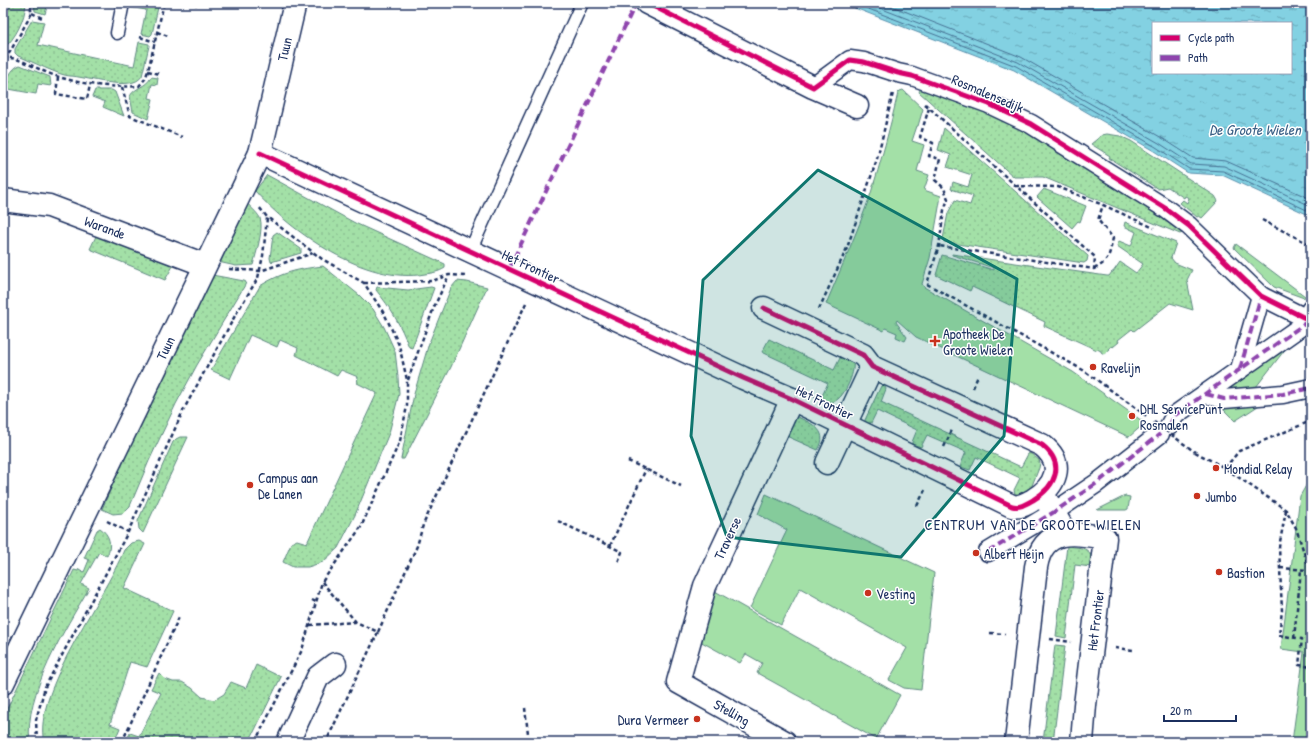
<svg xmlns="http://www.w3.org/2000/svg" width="1314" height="745" font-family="'Patrick Hand',sans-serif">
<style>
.grass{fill:url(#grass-dots);stroke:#5f8882}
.green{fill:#a3e0a7;stroke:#5f8882}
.water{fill:url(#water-ripples);stroke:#5990ad;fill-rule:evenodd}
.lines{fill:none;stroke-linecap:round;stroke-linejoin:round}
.shore{stroke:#457093;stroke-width:1}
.service-casing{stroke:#1b2f5e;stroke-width:15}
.pedestrian-casing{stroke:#1b2f5e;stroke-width:21}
.minor-casing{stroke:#1b2f5e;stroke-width:25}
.path{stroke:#1b2f5e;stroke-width:2.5;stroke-dasharray:4 3;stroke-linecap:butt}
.service{stroke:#fff;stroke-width:12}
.pedestrian{stroke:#fff;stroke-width:18}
.minor{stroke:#fff;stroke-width:22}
.path-bridge{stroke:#1b2f5e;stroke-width:2.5;stroke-dasharray:4 3;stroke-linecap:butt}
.quiet{stroke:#8e44ad;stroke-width:4;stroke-dasharray:8 4;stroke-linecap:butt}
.cycleway-casing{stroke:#fff;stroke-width:8}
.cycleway{stroke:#d6006c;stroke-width:5}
.marked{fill:#0f766e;fill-opacity:0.2;stroke:#0f766e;stroke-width:3;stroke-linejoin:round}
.poi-dot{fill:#c8321e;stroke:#fff;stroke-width:1.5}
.labels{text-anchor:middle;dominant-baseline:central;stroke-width:3;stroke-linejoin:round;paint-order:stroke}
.street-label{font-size:14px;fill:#1b2f5e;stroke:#fff}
.poi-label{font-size:14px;fill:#1b2f5e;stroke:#fff;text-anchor:start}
.water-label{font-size:15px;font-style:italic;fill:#3a6086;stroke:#fff}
.neighbourhood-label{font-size:15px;letter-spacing:1px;fill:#1b2f5e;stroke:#fff}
</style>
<defs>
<pattern id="grass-dots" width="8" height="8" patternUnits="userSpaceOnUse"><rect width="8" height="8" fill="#a3e0a7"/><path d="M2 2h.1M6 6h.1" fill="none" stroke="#8cc092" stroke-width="1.8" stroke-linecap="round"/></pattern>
<pattern id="water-ripples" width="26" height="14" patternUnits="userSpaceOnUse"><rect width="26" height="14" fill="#83d1e2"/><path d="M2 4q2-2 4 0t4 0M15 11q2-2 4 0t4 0" fill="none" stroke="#6aaaba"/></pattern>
</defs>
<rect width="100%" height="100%" fill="#fff"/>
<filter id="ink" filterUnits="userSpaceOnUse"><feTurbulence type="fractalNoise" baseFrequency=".025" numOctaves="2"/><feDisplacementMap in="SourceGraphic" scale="8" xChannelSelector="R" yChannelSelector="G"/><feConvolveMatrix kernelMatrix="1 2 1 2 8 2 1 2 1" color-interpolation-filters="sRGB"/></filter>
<g filter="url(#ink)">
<g class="grass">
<path d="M3 3H26C25 19 16 38 3 49Z"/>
<path d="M34 3H48L45 14 35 11Z"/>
<path d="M130 3H159L152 34 150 36 141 34 146 10 129 7Z"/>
<path d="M32 20 44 22 38 45 134 66 139 42 149 44V46L142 76C132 93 84 76 70 76 60 76 29 60 18 56L15 53V49Z"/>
<path d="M20 65 50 77 51 86 38 84 36 94 3 88C7 80 11 68 20 65Z"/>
<path d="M151 77 158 78 157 85 152 84 149 98 153 99 148 119 133 112 130 96C135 87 147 87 151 77Z"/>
<path d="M922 86 1021 127 1169 218 1182 233 1180 234 1043 177H1014L919 92Z"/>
<path d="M95 90H112L115 92 124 116 103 107 105 102 92 97Z"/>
<path d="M3 93 8 94 3 124Z"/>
<path d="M944 128 1088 256 1087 261 1084 263 944 242 943 239 948 213 955 200 970 205 973 196 951 189 953 182 968 187 972 175 947 167 951 155 938 150Z"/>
<path d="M1107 134 1120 136 1131 141 1215 196 1218 201 1202 218 1199 216 1197 217 1180 203 1183 200 1187 203 1189 198 1185 196 1184 198 1168 187 1158 189 1109 158 1110 156 1091 144 1102 135Z"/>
<path d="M267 175 355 223 445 264V268C439 272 432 273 425 274 366 285 292 233 255 191Z"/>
<path d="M1044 189 1086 206 1080 222 1078 221 1072 228 1038 198 1037 197Z"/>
<path d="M245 201C249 206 257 212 260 218 264 229 256 254 253 265L236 266 218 262Z"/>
<path d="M1125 222 1176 243 1171 258 1175 263 1192 270 1187 280 1193 310 1170 303 1134 331 1132 329 1118 340 1119 342 1113 347 1112 346 1109 348 1110 349 1104 354 1101 352V351L1097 349V350L1044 326 1045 322 972 287 970 291 936 275 942 255 994 270V268L952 255V254L1107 276H1109L1112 272H1113L1120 262 1136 273 1143 264 1117 246 1119 241 1131 246 1136 232 1124 226Z"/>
<path d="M277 232 301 249V253L271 262 270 258 273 235Z"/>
<path d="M97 234 169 264 173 266 165 280 90 249Z"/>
<path d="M323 266 359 295 373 309 384 327 395 351 398 377 399 394 389 433 355 515 338 548 323 562 308 567H293L283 562 291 543 297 540 307 543 377 393 357 383 358 377 341 370 337 376 296 355 298 348 280 340 277 347 250 335 230 379 211 370 260 286C282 272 299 269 323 266Z"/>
<path d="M212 275 244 281 246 282 245 285 197 365 176 404 149 461 130 506 123 513 113 514 102 509 148 405Z"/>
<path d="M457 281 467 282 487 287 451 367 404 459H401L414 394 429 343 451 288Z"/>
<path d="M377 287 408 290 431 287 434 288 412 348 409 347C401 326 391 308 376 290Z"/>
<path d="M769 339 834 370 840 358 842 357 848 359 853 363C856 375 836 418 822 396L828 383 762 352Z"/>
<path d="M884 385 886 389 881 402 1021 467 1028 454 1030 453 1039 460 1040 463 1039 468 1031 488 1021 495 1015 494 1014 490 1020 478 976 457 970 470 961 467V464L966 452 927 435 921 447 912 444V442L917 430 877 411 871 423 866 424 865 420 880 388 881 386Z"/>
<path d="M793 415C808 422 831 429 818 450L784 435Z"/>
<path d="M180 437H188L143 533 139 529 138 521 173 442 176 439Z"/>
<path d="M100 528C110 535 112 545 107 556L99 552 81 584 89 588C66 628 23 695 30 742H3V717L74 570 78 571 79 569 84 572 89 560 84 558 97 530Z"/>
<path d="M139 541 145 544 124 588 173 611 147 667 130 662 110 724 120 728 114 742H44C32 693 105 598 124 550L131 543Z"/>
<path d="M1067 546C1083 548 1094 547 1091 567L1075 565 1066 638 1056 636Z"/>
<path d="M1055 645 1065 646 1053 742H1043Z"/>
<path d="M256 665 281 677 249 742H126L130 733 139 736 161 693 151 689 159 673 165 679 173 682H182L192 688 202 697 214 700 224 694 231 682 246 688Z"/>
</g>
<g class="green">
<path d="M903 90 923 109 918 126H917L912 141 924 145 917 171 929 175 924 190 941 196 930 258 922 284 924 287 1073 372 1145 423 1129 437 916 337 897 320 896 322 907 337 905 341 896 337 897 333 885 328 884 331 826 304C841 268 857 233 870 196 881 162 890 128 898 93L900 91Z"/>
<path d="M1236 244 1305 296 1304 298 1274 287 1234 248Z"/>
<path d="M1287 347 1256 387 1226 390Z"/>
<path d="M1261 404 1235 421 1220 406Z"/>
<path d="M1311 477V742H1292L1304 652 1281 649 1300 496Z"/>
<path d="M766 494 934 573 921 690 904 688 889 680 907 648 800 588 781 625 750 608 787 530 758 514Z"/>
<path d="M1125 496 1130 497 1128 509 1126 510H1097Z"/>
<path d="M713 590 900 695 876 739 757 673 762 663 746 654 740 663 698 640Z"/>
</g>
<path class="water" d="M842 3H1311V216L1222 175 1188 173 1154 151 1014 70ZM1153 23H1291V73H1153Z"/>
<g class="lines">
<g class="shore">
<path d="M853 3 1016 66 1156 147 1189 169 1223 171 1311 212"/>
<path d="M867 3 1018 62 1159 143 1191 164 1224 166 1311 206"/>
<path d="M884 3 1021 57 1162 138 1193 158 1226 161 1311 199"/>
</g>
<g class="service-casing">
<g id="service">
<path d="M117 33 123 3"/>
<path d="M470 251 582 3"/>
</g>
</g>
<g class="pedestrian-casing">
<g id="pedestrian">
<path d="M813 87 850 60 864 62 898 73 912 76 989 104 1031 124 1165 208 1189 226 1261 296 1311 321"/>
<path d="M1240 369 1261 296"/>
<path d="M1206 394 1224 399 1283 394 1311 388"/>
<path d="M1169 426 1175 415 1303 325 1311 309"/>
<path d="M988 552 1054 512 1097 483 1160 434"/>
</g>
</g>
<g class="minor-casing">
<g id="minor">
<path d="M647 3 813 87 857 106"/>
<path d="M260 153 743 378 792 399 1012 506C1020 508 1026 504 1033 500 1056 486 1066 464 1042 445L872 367 863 355 764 308"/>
<path d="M3 200 49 206 205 265"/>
<path d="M827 463 872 367"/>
<path d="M1043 494 1066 534"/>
<path d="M3 683 260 153 295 3"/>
<path d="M288 742 318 677 335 664"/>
<path d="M785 742 678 682 705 586 792 399"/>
<path d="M1016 742 1036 567C1043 527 1073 532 1105 538L1085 705 1082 742"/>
</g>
</g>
<g class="path">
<path d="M188 3 201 5"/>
<path d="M32 13 42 18"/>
<path d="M157 32 168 36"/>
<path d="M140 37 155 42"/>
<path d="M3 57C21 57 41 72 59 77 85 85 111 88 139 86L145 79 148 71 164 3"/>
<path d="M148 71 159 74"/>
<path d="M3 74 7 57 32 13 29 3"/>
<path d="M58 77 56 94 87 99 90 85"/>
<path d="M122 87 130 116 182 137"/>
<path d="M3 90 8 91"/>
<path d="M925 104 1095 257 1094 269 939 246"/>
<path d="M929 108 920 137 933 143 929 156 940 159 935 180 944 188 948 199 944 210 939 246 927 284 1083 370 1148 417"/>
<path d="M1015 186 1058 187 1103 205 1154 228"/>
<path d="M1262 220 1311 245"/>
<path d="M229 269 260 271 313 253"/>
<path d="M1094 269C1110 261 1109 255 1113 238L1098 220 1103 205"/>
<path d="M364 283 432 281 449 275 466 276"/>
<path d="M819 309 847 248 877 159 893 93"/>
<path d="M408 380 434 307 449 275"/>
<path d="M973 388 978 376"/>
<path d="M944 447 952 430"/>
<path d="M1195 452 1225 468 1286 510 1296 528 1311 574"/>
<path d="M628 461 681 486"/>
<path d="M1225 468 1239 451 1311 421"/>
<path d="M917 506 925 490"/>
<path d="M1286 510 1279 547 1282 611 1279 635 1302 639 1299 665 1311 667"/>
<path d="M107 521 128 532"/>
<path d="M558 521 622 552 618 562"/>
<path d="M610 546 646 469"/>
<path d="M1280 568 1310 570"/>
<path d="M322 582 356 622 378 632 326 742"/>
<path d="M312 600 316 602"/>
<path d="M310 625 355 622"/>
<path d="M378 632 417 546 423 525 526 303"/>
<path d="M990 633 1005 634"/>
<path d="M1294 638 1301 570"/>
<path d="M1050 639 1071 642"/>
<path d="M1115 648 1133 650"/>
<path d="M525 708 529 742"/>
<path d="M37 742 36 720 45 687 128 532 184 409 236 314 258 278 263 256 267 218"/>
<path d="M122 742 180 615"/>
<path d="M255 742 302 650 322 582 361 527 400 441 407 406V380L399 345 385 315 364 283 322 259 267 217 259 207"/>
<path d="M1310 742 1309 721 1311 706"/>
</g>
<use href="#service" class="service"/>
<use href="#pedestrian" class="pedestrian"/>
<use href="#minor" class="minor"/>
<path class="path-bridge" d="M1154 422 1195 452"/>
<g class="quiet">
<path d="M509 269 636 3"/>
<path d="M1240 369 1261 296"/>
<path d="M1206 394 1224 399 1283 394 1311 388"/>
<path d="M1169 426 1175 415 1303 325 1311 309"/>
<path d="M988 552 1054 512 1097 483 1160 434"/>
</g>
<g class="cycleway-casing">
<g id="cycleway">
<path d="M647 3 813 87 850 60 864 62 898 73 912 76 989 104 1031 124 1165 208 1189 226 1261 296 1311 321"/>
<path d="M260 153 743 378 792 399 1012 506C1020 508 1026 504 1033 500 1056 486 1066 464 1042 445L872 367 863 355 764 308"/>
</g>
</g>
<use href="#cycleway" class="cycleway"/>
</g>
</g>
<path class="marked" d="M818 170 1017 279 1004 436 901 557 727 537 691 436 703 280Z"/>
<g class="poi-dot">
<path d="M933 335h4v4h4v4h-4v4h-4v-4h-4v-4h4z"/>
<circle cx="1093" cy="367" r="4"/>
<circle cx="1132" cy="416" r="4"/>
<circle cx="1216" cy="468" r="4"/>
<circle cx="250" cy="485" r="4"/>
<circle cx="1197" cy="496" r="4"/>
<circle cx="976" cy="553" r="4"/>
<circle cx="1219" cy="572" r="4"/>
<circle cx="868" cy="593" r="4"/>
<circle cx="697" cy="719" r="4"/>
</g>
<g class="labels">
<g class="street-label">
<text transform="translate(284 49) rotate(-77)">Tuun</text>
<text transform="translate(988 93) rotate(23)">Rosmalensedijk</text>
<text transform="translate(105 227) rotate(20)">Warande</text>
<text transform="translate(531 266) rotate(25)">Het Frontier</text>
<text transform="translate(165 348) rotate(-64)">Tuun</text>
<text transform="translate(825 402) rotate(26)">Het Frontier</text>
<text transform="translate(727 538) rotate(-65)">Traverse</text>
<text transform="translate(1095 620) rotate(-83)">Het Frontier</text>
<text transform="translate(732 712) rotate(29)">Stelling</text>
</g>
<g class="poi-label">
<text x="943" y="333">Apotheek De<tspan x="943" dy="16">Groote Wielen</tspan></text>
<text x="1101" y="367">Ravelijn</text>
<text x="1140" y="408">DHL ServicePunt<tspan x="1140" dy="16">Rosmalen</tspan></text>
<text x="1224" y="468">Mondial Relay</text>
<text x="258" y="477">Campus aan<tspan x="258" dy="16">De Lanen</tspan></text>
<text x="1205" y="496">Jumbo</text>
<text x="984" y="553">Albert Heijn</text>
<text x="1227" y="572">Bastion</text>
<text x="876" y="593">Vesting</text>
<text x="689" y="719" text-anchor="end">Dura Vermeer</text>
</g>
<g class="water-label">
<text x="1255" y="129">De Groote Wielen</text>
</g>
<g class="neighbourhood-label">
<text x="1033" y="524">CENTRUM VAN DE GROOTE WIELEN</text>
</g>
</g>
<rect width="1314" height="745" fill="none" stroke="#fff" stroke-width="16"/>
<rect x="8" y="8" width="1298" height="729" fill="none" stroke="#1b2f5e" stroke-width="1.5" filter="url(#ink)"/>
<rect x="1152" y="22" width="140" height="52" fill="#ffffff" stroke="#a4acbf"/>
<rect x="1160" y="35" width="20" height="6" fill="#d6006c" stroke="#a4acbf"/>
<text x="1188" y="42" font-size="12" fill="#1b2f5e">Cycle path</text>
<rect x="1160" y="55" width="20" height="6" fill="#8e44ad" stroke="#a4acbf"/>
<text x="1188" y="62" font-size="12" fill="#1b2f5e">Path</text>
<path d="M1164 715v6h72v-6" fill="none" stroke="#1b2f5e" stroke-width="2"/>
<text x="1170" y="715" font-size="12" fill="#1b2f5e" stroke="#ffffff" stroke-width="3" paint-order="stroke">20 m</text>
</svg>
